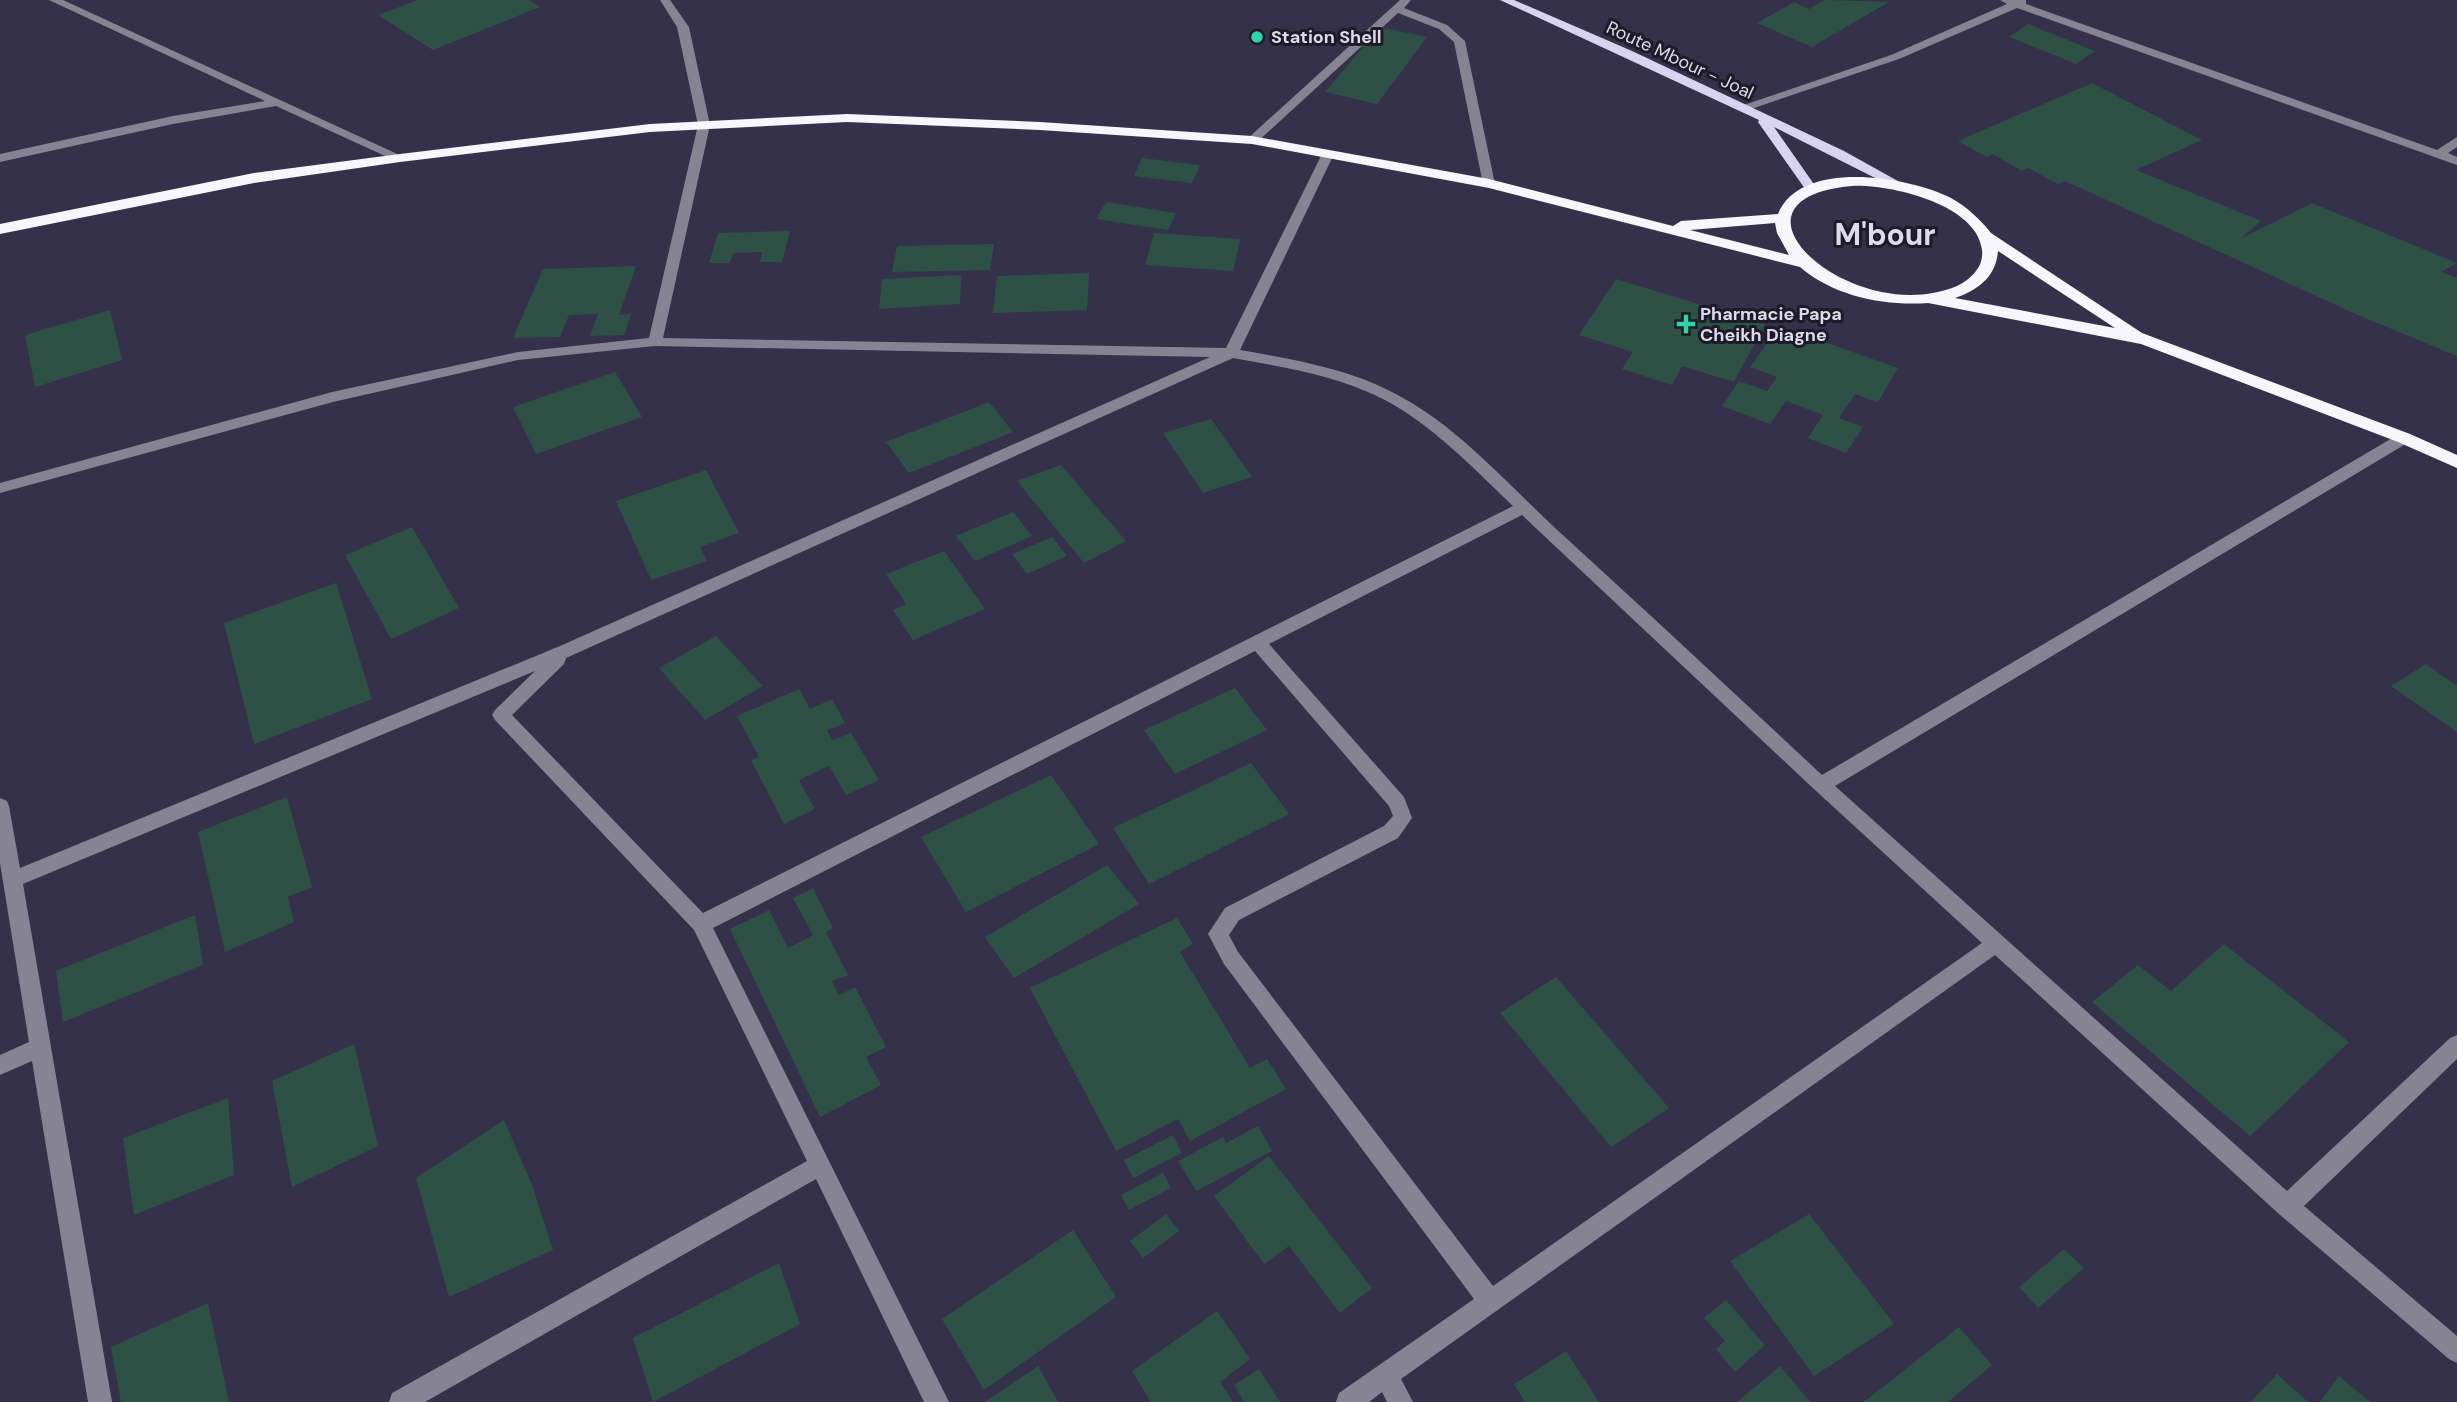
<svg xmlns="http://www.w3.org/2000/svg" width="2457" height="1402" font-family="'DM Sans',sans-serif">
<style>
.building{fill:#2d5145}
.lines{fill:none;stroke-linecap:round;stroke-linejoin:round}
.minor{fill:#868492;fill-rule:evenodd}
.major{fill:#d7d3f0;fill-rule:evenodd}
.highway{fill:#f7f6fd;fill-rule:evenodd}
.poi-dot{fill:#30d4aa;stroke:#1d1b27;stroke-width:2.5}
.labels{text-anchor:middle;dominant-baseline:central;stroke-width:6;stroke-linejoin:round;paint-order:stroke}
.far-poi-label{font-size:18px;font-weight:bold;fill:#dddbec;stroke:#1d1b27;text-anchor:start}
.far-street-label{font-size:18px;fill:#dddbec;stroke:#1d1b27}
.far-town-label{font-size:30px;font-weight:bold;fill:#dddbec;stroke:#1d1b27}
</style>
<rect width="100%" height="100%" fill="#36314b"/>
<g class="building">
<path d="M418 0H529L540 7 433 50 378 15Z"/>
<path d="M1825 0 1889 2 1812 47 1757 23 1794 2 1809 9Z"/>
<path d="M2028 24 2095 51 2076 64 2009 37Z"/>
<path d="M1380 27 1427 37 1377 104 1325 92Z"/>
<path d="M2092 83 2202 140 2136 170 2261 221 2240 239 2312 203 2457 263 2441 272 2457 278V356L2360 316 2065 181 2058 184 2028 168 2022 171 1993 154 1987 157 1958 141Z"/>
<path d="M1142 158 1200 165 1192 183 1134 176Z"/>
<path d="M1106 202 1176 213 1168 230 1096 219Z"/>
<path d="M790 231 782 262H760L762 252 733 253 730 263H709L718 233Z"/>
<path d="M1154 233 1240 239 1233 271 1145 265Z"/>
<path d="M994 244 990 270 892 272 897 246Z"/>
<path d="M636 266 619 315 631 314 624 335 590 336 598 314 569 315 560 337 513 338 543 269Z"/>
<path d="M1089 273 1087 310 993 313 997 276Z"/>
<path d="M961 275 960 304 879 309 882 279Z"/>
<path d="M1616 279 1765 324 1734 382 1682 366 1672 385 1622 369 1633 352 1579 335Z"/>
<path d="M110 310 122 360 35 387 25 335Z"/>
<path d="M1779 326 1898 368 1878 402 1855 394 1839 418 1863 427 1846 453 1808 438 1823 415 1786 401 1770 424 1722 406 1739 381 1767 391 1777 377 1750 367Z"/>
<path d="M615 372 642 417 536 454 513 407Z"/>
<path d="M989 402 1013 432 909 473 886 442Z"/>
<path d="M1211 419 1252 477 1203 493 1163 433Z"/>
<path d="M1061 465 1126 541 1084 563 1017 481Z"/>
<path d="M706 470 739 533 700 547 707 561 651 580 616 501Z"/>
<path d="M1013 512 1032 536 975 561 956 536Z"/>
<path d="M412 527 459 608 391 639 345 555Z"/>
<path d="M1052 537 1067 556 1027 574 1012 554Z"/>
<path d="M944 551 985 609 913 640 893 610 906 604 886 574Z"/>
<path d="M336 583 372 699 254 744 224 623Z"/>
<path d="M716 636 763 686 705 720 659 668Z"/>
<path d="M2426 664 2457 686V732L2391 686Z"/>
<path d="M1235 688 1267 730 1175 774 1144 730Z"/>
<path d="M799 689 810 709 832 699 845 723 827 730 832 740 851 733 879 780 846 795 829 766 799 780 815 809 784 824 751 760 759 757 737 716Z"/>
<path d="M1251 763 1289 814 1149 884 1113 828Z"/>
<path d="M1051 775 1099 844 966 912 921 837Z"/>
<path d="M287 797 312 887 288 897 294 922 225 952 198 832Z"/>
<path d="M1107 865 1139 904 1014 978 985 937Z"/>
<path d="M813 888 833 928 826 932 848 975 832 981 839 995 855 987 886 1047 866 1057 881 1085 820 1117 730 929 769 910 788 948 813 935 793 898Z"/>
<path d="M195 915 203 965 63 1022 56 971Z"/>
<path d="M1177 918 1193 944 1180 952 1250 1068 1267 1059 1286 1089 1190 1141 1178 1119 1116 1151 1030 988Z"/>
<path d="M2224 944 2349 1042 2250 1136 2092 1002 2138 965 2171 991Z"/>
<path d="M1556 977 1669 1108 1611 1147 1500 1013Z"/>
<path d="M354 1044 378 1146 292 1187 272 1081Z"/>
<path d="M228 1098 234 1175 134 1215 123 1138Z"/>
<path d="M504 1120 532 1185 553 1250 449 1297 416 1178Z"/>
<path d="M1258 1126 1272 1151 1196 1191 1178 1161 1223 1137 1226 1143Z"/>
<path d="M1173 1135 1182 1153 1133 1178 1124 1160Z"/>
<path d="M1269 1156 1372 1288 1340 1313 1289 1246 1264 1264 1214 1196Z"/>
<path d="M1163 1173 1171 1188 1129 1210 1121 1195Z"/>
<path d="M1166 1214 1179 1231 1143 1258 1130 1241Z"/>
<path d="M1809 1214 1894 1324 1814 1376 1730 1261Z"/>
<path d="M1073 1230 1116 1297 984 1390 942 1319Z"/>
<path d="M2064 1249 2084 1268 2038 1308 2019 1287Z"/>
<path d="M779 1263 800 1324 653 1402 633 1338Z"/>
<path d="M1726 1300 1765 1345 1735 1372 1716 1349 1725 1341 1704 1318Z"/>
<path d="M208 1303 229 1402H121L111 1347Z"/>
<path d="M1217 1311 1250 1359 1220 1382 1233 1402H1151L1132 1371Z"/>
<path d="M1959 1327 1992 1365 1948 1402H1864Z"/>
<path d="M1566 1351 1599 1402H1525L1514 1384Z"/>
<path d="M1038 1366 1058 1402H985Z"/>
<path d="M1780 1366 1810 1402H1737Z"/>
<path d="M1259 1369 1280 1402H1244L1234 1385Z"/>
<path d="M2277 1374 2308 1402H2251Z"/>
<path d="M2339 1376 2370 1402H2320Z"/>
</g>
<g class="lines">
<g class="minor">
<path d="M49 0H63L406 158 404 161H396L276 106 173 124 0 162V154L173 116 265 101Z"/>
<path d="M660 0H670L689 27 710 125 663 338 1226 348 1322 154 1332 151 1334 154 1240 350C1291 359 1345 368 1392 392 1454 423 1504 480 1554 527 1644 609 1733 692 1822 775L2399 434H2409L2412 438 2409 442 1835 786 2287 1191 2450 1038 2457 1035V1059L2304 1206 2457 1336V1363L2449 1359 2279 1214 1995 955 1401 1379 1413 1402H1387L1382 1392 1369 1402H1336L1339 1393 1474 1299 1224 964 1208 934 1225 908 1384 826 1393 816 1389 806 1255 651 713 928 949 1402H924L816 1179 425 1402H389L392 1393 807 1161 694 930 495 720 492 715 495 710 535 671 23 884 112 1402H88L32 1061 0 1075V1055L29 1042 0 863V798L7 801 9 806 20 868 560 646 1210 357 655 346 518 360 333 402 0 493V483L332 392 518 352 649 338 698 125 677 27ZM1233 358C1283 367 1335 375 1381 398 1432 424 1473 468 1513 506L703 913 512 715 564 664 566 658ZM1522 515 1815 790 1982 943 1493 1286 1238 952 1229 935 1239 920 1398 838 1412 818 1404 797 1269 644Z"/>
<path d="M1400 0H1411L1404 8 1447 25 1465 41 1495 184 1493 187 1489 188 1483 184 1454 42 1439 29 1398 13 1256 143 1246 140Z"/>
<path d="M2000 0H2026V4L2437 150 2457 137V147L2448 153 2457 157V165L2017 8 1899 59 1745 111 1735 108 1891 55 2007 4Z"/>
</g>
<path class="major" d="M1500 0H1514L1632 51 1844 151 1905 185 1903 188H1895L1774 127 1818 190 1812 194 1808 193 1758 122 1759 120Z"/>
<path class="highway" d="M847 114 1040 122 1252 136 1489 179 1673 226 1681 221 1778 214C1801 158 1909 177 1951 198 1967 207 1980 219 1991 233L2142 333 2410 434 2457 455V468L2398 442 2141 344 1928 303C1885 306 1835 297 1800 267L1489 188 1252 144 1040 130 847 122 650 132 400 162 254 183 0 234V224L254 173 400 154 650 124ZM1852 186C1889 184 1977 204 1982 250 1984 267 1971 279 1957 286 1853 330 1706 199 1852 186ZM1775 223 1777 233 1789 255 1690 230ZM1998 251 2115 328 1955 298C1978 290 1996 277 1998 251Z"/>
</g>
<g class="poi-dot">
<circle cx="1257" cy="37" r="7"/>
<path d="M1682.5 313.5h7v7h7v7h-7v7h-7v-7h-7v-7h7z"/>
</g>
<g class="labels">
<g class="far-poi-label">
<text x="1271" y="37">Station Shell</text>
<text x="1700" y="314">Pharmacie Papa<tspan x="1700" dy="21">Cheikh Diagne</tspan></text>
</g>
<g class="far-street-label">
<text transform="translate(1680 60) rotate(25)">Route Mbour - Joal</text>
</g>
<g class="far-town-label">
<text x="1885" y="234">M'bour</text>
</g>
</g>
</svg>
